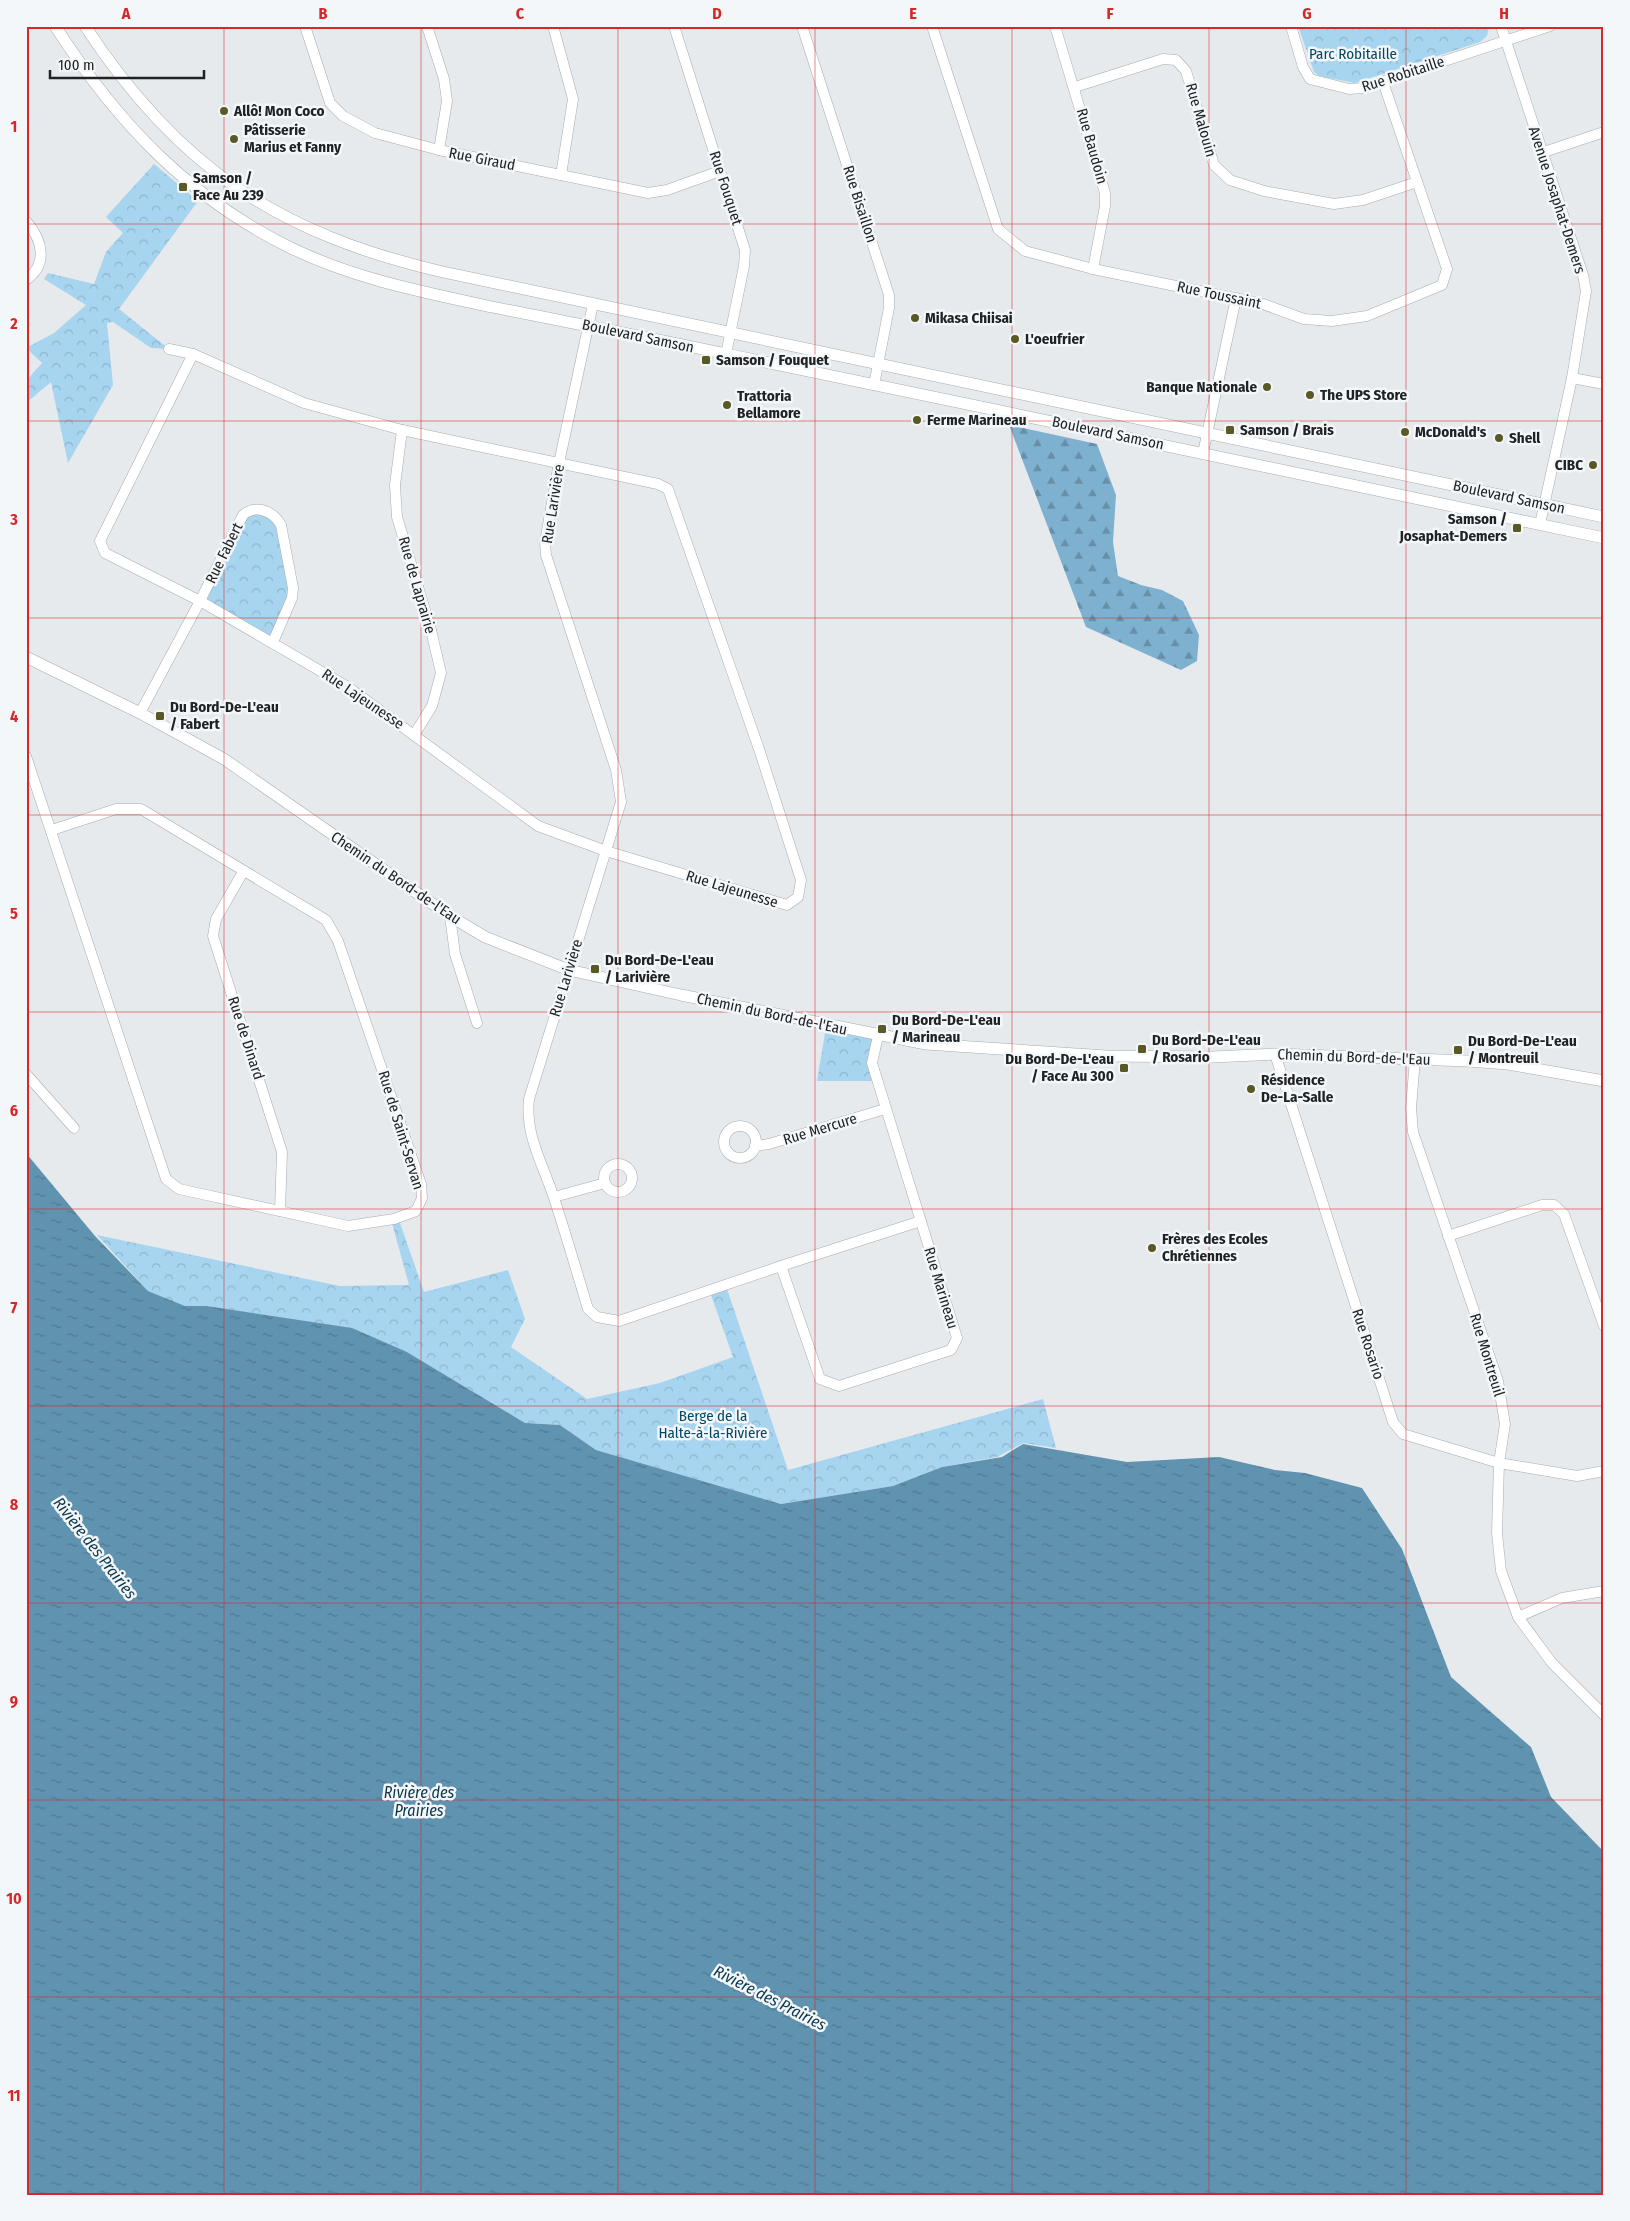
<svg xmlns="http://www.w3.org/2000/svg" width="1630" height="2221" font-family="'Fira Sans Condensed',sans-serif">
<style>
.forest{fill:url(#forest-firs)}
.park{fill:url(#park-crowns)}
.water{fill:url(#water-ripples)}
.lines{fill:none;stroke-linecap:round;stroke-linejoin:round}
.minor-casing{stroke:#a7abae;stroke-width:11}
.tertiary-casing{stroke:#a7abae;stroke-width:12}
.minor{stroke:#fff;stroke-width:10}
.tertiary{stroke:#fff;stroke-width:11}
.grid{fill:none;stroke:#d62828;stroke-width:1;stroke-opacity:0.55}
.poi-dot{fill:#595925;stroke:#f3f7fa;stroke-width:2}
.labels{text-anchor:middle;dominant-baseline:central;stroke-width:5;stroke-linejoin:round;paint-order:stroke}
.park-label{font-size:15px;fill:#004765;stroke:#f3f7fa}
.street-label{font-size:15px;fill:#202223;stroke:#f3f7fa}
.poi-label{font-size:15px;font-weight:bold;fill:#202223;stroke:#f3f7fa;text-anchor:start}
.water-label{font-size:16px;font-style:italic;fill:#0a374c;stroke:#f3f7fa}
.neatline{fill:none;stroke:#d62828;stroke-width:2}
.grid-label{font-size:16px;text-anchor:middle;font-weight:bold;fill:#d62828}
</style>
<defs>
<pattern id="forest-firs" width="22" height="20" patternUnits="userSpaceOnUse" patternTransform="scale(1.25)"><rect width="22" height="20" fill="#7eb1d0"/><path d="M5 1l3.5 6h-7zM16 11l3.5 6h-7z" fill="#6790a8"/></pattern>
<pattern id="park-crowns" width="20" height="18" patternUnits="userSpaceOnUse" patternTransform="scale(1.25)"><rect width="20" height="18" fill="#a7d4ef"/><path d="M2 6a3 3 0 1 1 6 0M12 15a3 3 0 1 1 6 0" fill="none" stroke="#8fb6cd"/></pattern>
<pattern id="water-ripples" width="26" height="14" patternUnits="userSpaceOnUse" patternTransform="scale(1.25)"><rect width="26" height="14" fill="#6093b0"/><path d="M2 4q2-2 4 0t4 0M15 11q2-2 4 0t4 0" fill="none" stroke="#4f788f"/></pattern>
</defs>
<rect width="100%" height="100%" fill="#e6eaed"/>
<path class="forest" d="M1009 425 1097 444 1116 495 1113 542 1118 576 1141 585 1162 590 1183 601 1199 635 1197 661 1181 670 1086 627Z"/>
<g class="park">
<path d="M1298 26H1489V27L1487 36 1480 42 1355 83 1319 76 1314 72Z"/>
<path d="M154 164 198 201 119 309 169 349 151 348 113 322 107 323 113 385 68 463 51 382 26 403V381L42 363 26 348 54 333 86 305 44 279 48 273 94 284 106 252 123 233 106 217Z"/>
<path d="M249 509 277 518 293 588 273 642 200 601Z"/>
<path d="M826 1027 878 1036 872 1063 877 1081H817Z"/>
<path d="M392 1223H400L424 1292 508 1270 525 1319 511 1347 587 1399 660 1383 733 1357 710 1292 726 1286 788 1470 1043 1399 1056 1448 1023 1443 997 1457 942 1467 893 1486 781 1504 596 1450 560 1425 525 1423 407 1352 263 1315 207 1306H185L148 1291 97 1235 340 1286 409 1285Z"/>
</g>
<path class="water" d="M26 1153 95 1236 148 1291 185 1306H207L352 1328 407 1352 525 1423 560 1425 596 1450 781 1504 893 1486 942 1467 1002 1457 1023 1444 1127 1462 1219 1457 1275 1470 1305 1473 1362 1488 1402 1549 1451 1677 1531 1747 1551 1797 1604 1852V2195H26Z"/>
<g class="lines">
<g class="minor-casing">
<g id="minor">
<path d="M305 26 330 103 343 116 375 133 439 150 648 193 667 190 720 171"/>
<path d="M427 26 444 79 447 101 439 150"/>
<path d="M553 26 573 99 561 175"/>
<path d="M674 26 745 250 744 266 726 354"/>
<path d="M802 26 889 295V308L874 385"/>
<path d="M932 26 998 229 1025 251 1093 269 1263 304 1304 319 1332 321 1367 316 1442 285 1447 269 1383 82"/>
<path d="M1055 26 1105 193V206L1093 269"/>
<path d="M1291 26 1303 67 1310 79 1349 89 1363 88 1550 26"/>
<path d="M1501 26 1583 275 1586 291 1572 378 1540 524"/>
<path d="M1075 87 1163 59 1176 60 1186 71 1214 165 1230 180 1264 191 1334 204 1363 200 1417 182"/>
<path d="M1541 153 1604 132"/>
<path d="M26 221C42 239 49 264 26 280"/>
<path d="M593 304 559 463 545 542 546 555 616 770 621 802 529 1099C525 1136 543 1164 554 1198 566 1235 577 1272 588 1309L597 1317 619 1321 781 1266 921 1221"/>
<path d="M169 349 193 354"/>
<path d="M193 354 304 403 402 430 658 484 668 489 759 749 801 880 798 897 787 905 606 851 538 826 348 687 200 601 105 553 100 541Z"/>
<path d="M1572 378 1604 384"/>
<path d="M402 430 395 485 397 517 431 630 441 673 432 706 414 735"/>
<path d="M1203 453 1236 298"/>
<path d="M140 713 200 601 243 515C256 504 273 511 281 525L293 588 292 598 273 642"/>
<path d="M26 756 166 1179 179 1189 348 1226 394 1219 416 1211 422 1198 421 1184 338 941 326 920 141 809H116L52 830"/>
<path d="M243 872 216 919 213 936 282 1152 280 1211"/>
<path d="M450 916 455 954 477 1023"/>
<path d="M1275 1054 1393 1422 1403 1434 1499 1463 1577 1476 1604 1471"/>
<path d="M1415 1059 1411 1108 1413 1132 1498 1381 1505 1424 1499 1463 1497 1533 1501 1571 1518 1617 1552 1663 1604 1715"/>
<path d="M26 1074 74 1128"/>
<circle cx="740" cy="1142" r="16"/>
<path d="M755 1146 769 1144 885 1109"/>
<circle cx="618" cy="1178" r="14"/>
<path d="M554 1197 605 1183"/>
<path d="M1448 1236 1542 1205H1554L1564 1214 1604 1326"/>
<path d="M781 1266 820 1379 839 1386 951 1350 957 1338 872 1063 878 1036"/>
<path d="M1518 1617 1562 1598 1604 1591"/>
</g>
</g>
<g class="tertiary-casing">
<g id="tertiary">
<path d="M55 26C117 122 187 197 291 248 355 279 423 292 492 307 572 323 652 338 731 355 1022 416 1313 475 1604 538"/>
<path d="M85 26C178 168 279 234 443 272L1604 517"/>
<path d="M26 657 140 713 224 759 450 916 485 937 569 970 681 995 926 1044 1106 1056 1213 1057 1275 1054 1468 1061 1508 1064 1604 1081"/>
</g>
</g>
<use href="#minor" class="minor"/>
<use href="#tertiary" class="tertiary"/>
</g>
<path class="grid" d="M224 26V2195M421 26V2195M618 26V2195M815 26V2195M1012 26V2195M1209 26V2195M1406 26V2195M26 224H1604M26 421H1604M26 618H1604M26 815H1604M26 1012H1604M26 1209H1604M26 1406H1604M26 1603H1604M26 1800H1604M26 1997H1604"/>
<g class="poi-dot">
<circle cx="224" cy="111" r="5"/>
<circle cx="234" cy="139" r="5"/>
<rect x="178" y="182" width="10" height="10" rx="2.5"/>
<circle cx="915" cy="318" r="5"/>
<circle cx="1015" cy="339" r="5"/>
<rect x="701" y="355" width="10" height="10" rx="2.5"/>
<circle cx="1267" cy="387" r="5"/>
<circle cx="1310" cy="395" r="5"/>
<circle cx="727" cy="405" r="5"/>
<circle cx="917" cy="420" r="5"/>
<rect x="1225" y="425" width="10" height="10" rx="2.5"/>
<circle cx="1405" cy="432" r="5"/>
<circle cx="1499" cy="438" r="5"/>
<circle cx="1593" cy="465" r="5"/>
<rect x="1512" y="523" width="10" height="10" rx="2.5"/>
<rect x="155" y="711" width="10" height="10" rx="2.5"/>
<rect x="590" y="964" width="10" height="10" rx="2.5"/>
<rect x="877" y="1024" width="10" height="10" rx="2.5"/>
<rect x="1137" y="1044" width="10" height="10" rx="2.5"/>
<rect x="1453" y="1045" width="10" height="10" rx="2.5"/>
<rect x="1119" y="1063" width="10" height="10" rx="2.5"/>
<circle cx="1251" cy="1089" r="5"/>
<circle cx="1152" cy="1248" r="5"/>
</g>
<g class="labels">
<g class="park-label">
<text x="1353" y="54">Parc Robitaille</text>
<text x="713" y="1416">Berge de la<tspan x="713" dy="17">Halte-à-la-Rivière</tspan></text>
</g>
<g class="street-label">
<text transform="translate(1403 74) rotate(-18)">Rue Robitaille</text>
<text transform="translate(1201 120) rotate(74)">Rue Malouin</text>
<text transform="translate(1092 146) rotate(74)">Rue Baudoin</text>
<text transform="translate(482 159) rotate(11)">Rue Giraud</text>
<text transform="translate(726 188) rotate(72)">Rue Fouquet</text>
<text transform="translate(1557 200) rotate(72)">Avenue Josaphat-Demers</text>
<text transform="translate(860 204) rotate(72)">Rue Bisaillon</text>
<text transform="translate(1219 295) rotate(12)">Rue Toussaint</text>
<text transform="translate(638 336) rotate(12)">Boulevard Samson</text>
<text transform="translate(1108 433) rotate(12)">Boulevard Samson</text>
<text transform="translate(1509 497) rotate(12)">Boulevard Samson</text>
<text transform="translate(553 504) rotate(-81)">Rue Larivière</text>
<text transform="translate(224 553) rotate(-64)">Rue Fabert</text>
<text transform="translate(417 585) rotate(74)">Rue de Laprairie</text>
<text transform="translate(363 699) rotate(34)">Rue Lajeunesse</text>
<text transform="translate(396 878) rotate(34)">Chemin du Bord-de-l'Eau</text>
<text transform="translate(732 889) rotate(17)">Rue Lajeunesse</text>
<text transform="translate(566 978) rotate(-73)">Rue Larivière</text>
<text transform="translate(772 1014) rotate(12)">Chemin du Bord-de-l'Eau</text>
<text transform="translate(246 1038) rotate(72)">Rue de Dinard</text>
<text transform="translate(1354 1057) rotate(2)">Chemin du Bord-de-l'Eau</text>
<text transform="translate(820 1129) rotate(-17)">Rue Mercure</text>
<text transform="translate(401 1130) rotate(73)">Rue de Saint-Servan</text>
<text transform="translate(941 1288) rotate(73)">Rue Marineau</text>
<text transform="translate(1368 1344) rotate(72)">Rue Rosario</text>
<text transform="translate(1487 1355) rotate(73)">Rue Montreuil</text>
</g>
<g class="poi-label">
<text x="234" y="111">Allô! Mon Coco</text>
<text x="244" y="130">Pâtisserie<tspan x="244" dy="17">Marius et Fanny</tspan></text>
<text x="193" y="178">Samson /<tspan x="193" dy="17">Face Au 239</tspan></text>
<text x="925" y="318">Mikasa Chiisai</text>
<text x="1025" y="339">L'oeufrier</text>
<text x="716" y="360">Samson / Fouquet</text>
<text x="1257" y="387" text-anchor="end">Banque Nationale</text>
<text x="1320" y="395">The UPS Store</text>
<text x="737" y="396">Trattoria<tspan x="737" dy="17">Bellamore</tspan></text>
<text x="927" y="420">Ferme Marineau</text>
<text x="1240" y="430">Samson / Brais</text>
<text x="1415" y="432">McDonald's</text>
<text x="1509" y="438">Shell</text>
<text x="1583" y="465" text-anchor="end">CIBC</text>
<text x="1507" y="519" text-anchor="end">Samson /<tspan x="1507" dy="17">Josaphat-Demers</tspan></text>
<text x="170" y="707">Du Bord-De-L'eau<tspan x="170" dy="17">/ Fabert</tspan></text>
<text x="605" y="960">Du Bord-De-L'eau<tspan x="605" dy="17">/ Larivière</tspan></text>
<text x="892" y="1020">Du Bord-De-L'eau<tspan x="892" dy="17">/ Marineau</tspan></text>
<text x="1152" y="1040">Du Bord-De-L'eau<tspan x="1152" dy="17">/ Rosario</tspan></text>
<text x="1468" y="1041">Du Bord-De-L'eau<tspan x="1468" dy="17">/ Montreuil</tspan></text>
<text x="1114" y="1059" text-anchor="end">Du Bord-De-L'eau<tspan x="1114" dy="17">/ Face Au 300</tspan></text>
<text x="1261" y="1080">Résidence<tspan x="1261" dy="17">De-La-Salle</tspan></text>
<text x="1162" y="1239">Frères des Ecoles<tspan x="1162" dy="17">Chrétiennes</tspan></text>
</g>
<g class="water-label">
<text transform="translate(95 1548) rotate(52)">Rivière des Prairies</text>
<text x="419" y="1792">Rivière des<tspan x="419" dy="18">Prairies</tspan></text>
<text transform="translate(770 1998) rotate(27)">Rivière des Prairies</text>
</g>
</g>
<rect width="1630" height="2221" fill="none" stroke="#f3f7fa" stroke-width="55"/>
<path d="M50 70v8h154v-8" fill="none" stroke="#202223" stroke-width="2.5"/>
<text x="58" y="70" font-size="15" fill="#202223" stroke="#f3f7fa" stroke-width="4" paint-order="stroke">100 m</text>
<rect x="28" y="28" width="1574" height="2166" class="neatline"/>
<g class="grid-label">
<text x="126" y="19">A</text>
<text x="323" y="19">B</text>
<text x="520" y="19">C</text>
<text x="717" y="19">D</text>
<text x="913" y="19">E</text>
<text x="1110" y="19">F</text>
<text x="1307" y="19">G</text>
<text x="1504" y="19">H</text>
<text x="14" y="132">1</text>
<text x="14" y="329">2</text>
<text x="14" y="525">3</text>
<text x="14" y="722">4</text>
<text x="14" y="919">5</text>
<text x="14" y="1116">6</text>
<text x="14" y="1313">7</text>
<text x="14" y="1510">8</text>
<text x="14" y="1707">9</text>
<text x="14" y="1904">10</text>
<text x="14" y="2101">11</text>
</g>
</svg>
